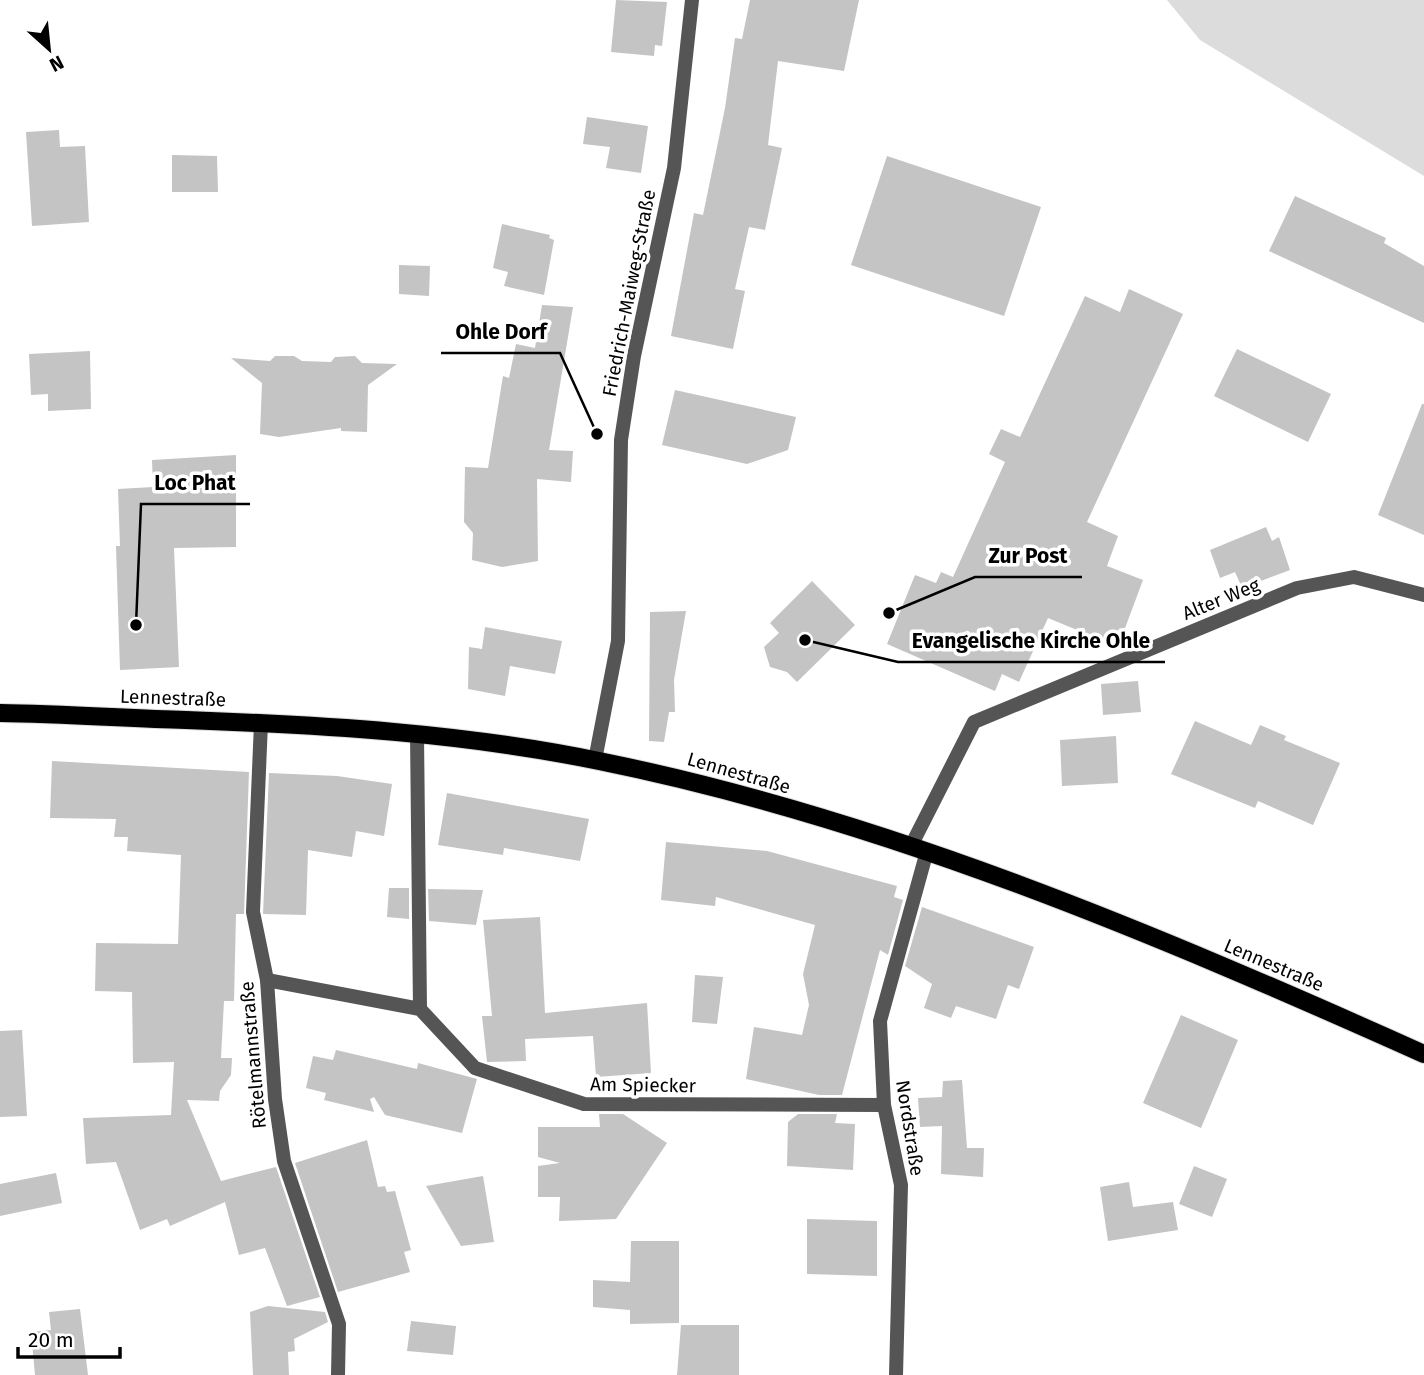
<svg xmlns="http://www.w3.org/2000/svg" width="1424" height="1375" font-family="'Fira Sans',sans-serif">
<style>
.green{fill:#dcdcdc}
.building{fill:#c4c4c4}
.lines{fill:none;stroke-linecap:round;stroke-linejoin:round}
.primary-casing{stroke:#dbdbdb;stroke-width:20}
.minor{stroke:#555;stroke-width:14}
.tertiary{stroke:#555;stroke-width:14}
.primary{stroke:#000;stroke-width:18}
.labels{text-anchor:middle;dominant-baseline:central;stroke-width:7;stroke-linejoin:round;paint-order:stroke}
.street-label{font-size:19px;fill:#000;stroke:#fff}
.leader{fill:none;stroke:#000;stroke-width:2.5}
.callout-dot{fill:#000;stroke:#fff;stroke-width:2.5}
.callout-label{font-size:21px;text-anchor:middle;font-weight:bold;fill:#000;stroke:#fff;stroke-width:7;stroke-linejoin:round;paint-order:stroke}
</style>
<rect width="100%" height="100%" fill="#fff"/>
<path class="green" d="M1167 0H1424V176L1200 40Z"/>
<g class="building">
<path d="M616 0 667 2 662 46 655 45 654 56 611 52Z"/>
<path d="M750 0H859L844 71 778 61 768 145 782 148 765 230 749 227 735 289 745 291 733 349 671 336 694 213 703 215 725 108 735 38 742 39Z"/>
<path d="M587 117 648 126 641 173 606 168 610 147 583 144Z"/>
<path d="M59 130 60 147 85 146 89 222 32 226 26 132Z"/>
<path d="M172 155 217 156 218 192H172Z"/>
<path d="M887 156 1041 207 1004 316 851 265Z"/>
<path d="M1295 196 1386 238 1384 243 1424 266V323L1269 251Z"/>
<path d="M502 224 550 235 549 238 554 240 544 295 504 286 508 272 493 268Z"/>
<path d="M399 265 430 266 429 296 399 294Z"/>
<path d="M1129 289 1183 314 1087 522 1118 536 1107 566 1143 580 1118 647 1048 618 1019 682 1002 674 995 691 887 644 915 575 936 583 941 572 953 577 1005 462 989 454 1001 429 1020 437 1085 296 1120 312Z"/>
<path d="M542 305 573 307 549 450 573 451 571 482 537 479 538 561 502 567 472 560 473 533 464 522 465 467 488 468 503 376 509 378 516 344 535 348Z"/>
<path d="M1237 349 1331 394 1308 442 1214 396Z"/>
<path d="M90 351 91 409 48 411V394L31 395 29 354Z"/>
<path d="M275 356H294L302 361 331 362 335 357 355 356 362 363 397 364 368 385 367 432 341 431V428L279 437 260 434 262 383 231 358 270 361Z"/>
<path d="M675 390 796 417 788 450 747 464 662 445Z"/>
<path d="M1422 404H1424V535L1378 515Z"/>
<path d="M236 455V547L174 548 179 667 120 670 116 546H120L118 489 153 487 152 460Z"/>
<path d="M1266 527 1272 541 1279 537 1290 570 1242 588 1235 572 1220 578 1210 550Z"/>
<path d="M812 581 855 625 797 682 787 672 770 667 764 647 779 633 770 623Z"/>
<path d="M686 611 674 680 675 712H669L664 742 649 741 650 612Z"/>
<path d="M485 627 562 641 555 674 510 666 505 696 468 689 469 647 482 649Z"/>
<path d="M1138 681 1141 712 1103 715 1101 684Z"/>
<path d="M1195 721 1251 745 1260 725 1286 736 1284 740 1340 763 1313 825 1258 801 1255 808 1171 774Z"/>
<path d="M1116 736 1118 783 1062 786 1060 740Z"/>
<path d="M52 761 249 772 244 914H236L234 1001H224L221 1058H232L231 1075 220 1091 219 1101 187 1100 221 1181 276 1167 320 1297 287 1306 265 1248 239 1255 225 1202 170 1226 167 1219 140 1230 116 1162 86 1164 83 1118 171 1115 174 1062 133 1063 132 992 95 991 96 943 178 944 181 855 127 851 128 837H114L116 819 50 818Z"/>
<path d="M269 773 337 776 392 784 384 836 356 831 352 857 308 850 306 915 263 914Z"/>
<path d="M447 793 589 819 580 861 504 848 503 855 438 845Z"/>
<path d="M666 842 767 851 897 886 894 897 903 900 888 955 880 950 842 1095H819L746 1079 754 1027 802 1035 809 1005 803 974 815 925 716 897 715 906 661 900Z"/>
<path d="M389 888H409V919L387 917Z"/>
<path d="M428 889 483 890 476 925 429 921Z"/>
<path d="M922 907 1034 947 1019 989 1008 985 996 1019 956 1006 951 1018 924 1008 932 984 905 966Z"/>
<path d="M540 917 545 1013 647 1003 651 1073 596 1077 593 1036 525 1039 526 1061 487 1062 482 1016H492L483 920Z"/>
<path d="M695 975 723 977 717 1024 692 1022Z"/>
<path d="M1181 1015 1238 1040 1201 1128 1143 1103Z"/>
<path d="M22 1030 27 1116 0 1117V1031Z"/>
<path d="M336 1050 417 1069 418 1063 477 1079 462 1133 385 1115 374 1097 370 1099 374 1112 324 1100 326 1093 306 1088 313 1056 333 1060Z"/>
<path d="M962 1080 967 1148H984L983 1177 941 1174 942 1126 920 1127 918 1098 942 1097 943 1081Z"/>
<path d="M599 1114H623L667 1143 616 1219 559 1221 560 1197H538V1166L560 1163 538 1157V1127H600Z"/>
<path d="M798 1114H837L835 1123 855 1124 853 1170 787 1166 788 1122Z"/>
<path d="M367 1140 378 1187 385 1186 387 1192 395 1191 411 1250 404 1252 410 1272 338 1292 295 1163Z"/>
<path d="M1194 1166 1227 1179 1212 1217 1179 1204Z"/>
<path d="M56 1173 62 1203 0 1216V1184Z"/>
<path d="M483 1176 494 1242 461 1246 426 1186Z"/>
<path d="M1129 1182 1133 1207 1173 1202 1178 1230 1108 1241 1100 1187Z"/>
<path d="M807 1219 877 1221V1276L807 1274Z"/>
<path d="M631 1241H679V1323L630 1324V1310L593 1307V1280L630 1282Z"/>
<path d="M268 1306 325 1312 328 1322 294 1339 295 1351 288 1352 289 1375H253L250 1312Z"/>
<path d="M80 1309 88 1375H35L31 1332 51 1330 49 1312Z"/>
<path d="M411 1321 456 1326 453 1355 407 1351Z"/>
<path d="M681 1325H739V1375H677Z"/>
</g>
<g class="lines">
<g class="primary-casing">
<path id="primary" d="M0 713C62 714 124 718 186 720 324 725 464 733 599 761 886 819 1158 935 1424 1054"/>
</g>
<g class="minor">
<path d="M261 723 253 912 267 980 275 1099 284 1161 339 1324 338 1375"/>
<path d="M417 735 420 1009"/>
<path d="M911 846 974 722 1297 588 1354 577 1424 595"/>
<path d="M267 980 420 1009 475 1068 584 1104 884 1105"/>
<path d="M896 1375 901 1185 884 1105 880 1021 927 851"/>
</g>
<path class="tertiary" d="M595 760 618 641 621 440 634 356 674 168 692 0"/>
<use href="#primary" class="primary"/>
</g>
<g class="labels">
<g class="street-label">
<text transform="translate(629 293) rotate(-79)">Friedrich-Maiweg-Straße</text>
<text transform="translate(1221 599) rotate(-22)">Alter Weg</text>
<text transform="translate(173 698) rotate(2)">Lennestraße</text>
<text transform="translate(739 773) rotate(16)">Lennestraße</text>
<text transform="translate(1274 965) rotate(23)">Lennestraße</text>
<text transform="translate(253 1055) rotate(-95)">Rötelmannstraße</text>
<text transform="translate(643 1085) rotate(1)">Am Spiecker</text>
<text transform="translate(910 1128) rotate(81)">Nordstraße</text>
</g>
</g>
<path class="leader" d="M597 434L560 353H441M136 625L141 504H250M889 613L975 577H1082M805 640L898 662H1165"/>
<g class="callout-dot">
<circle cx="597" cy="434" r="7"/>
<circle cx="136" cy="625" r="7"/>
<circle cx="889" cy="613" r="7"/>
<circle cx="805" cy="640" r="7"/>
</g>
<g class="callout-label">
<text x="501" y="339">Ohle Dorf</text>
<text x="195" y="490">Loc Phat</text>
<text x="1028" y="563">Zur Post</text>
<text x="1031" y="648">Evangelische Kirche Ohle</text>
</g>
<g transform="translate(49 49) rotate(153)" stroke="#ffffff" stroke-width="5" paint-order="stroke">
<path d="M0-5L12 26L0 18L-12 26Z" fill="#000000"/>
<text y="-10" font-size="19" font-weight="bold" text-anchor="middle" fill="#000000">N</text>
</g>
<path d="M18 1347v10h102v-10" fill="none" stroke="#000000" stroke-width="3.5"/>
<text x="28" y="1347" font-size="21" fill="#000000" stroke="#ffffff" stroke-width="5" paint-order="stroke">20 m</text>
</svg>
